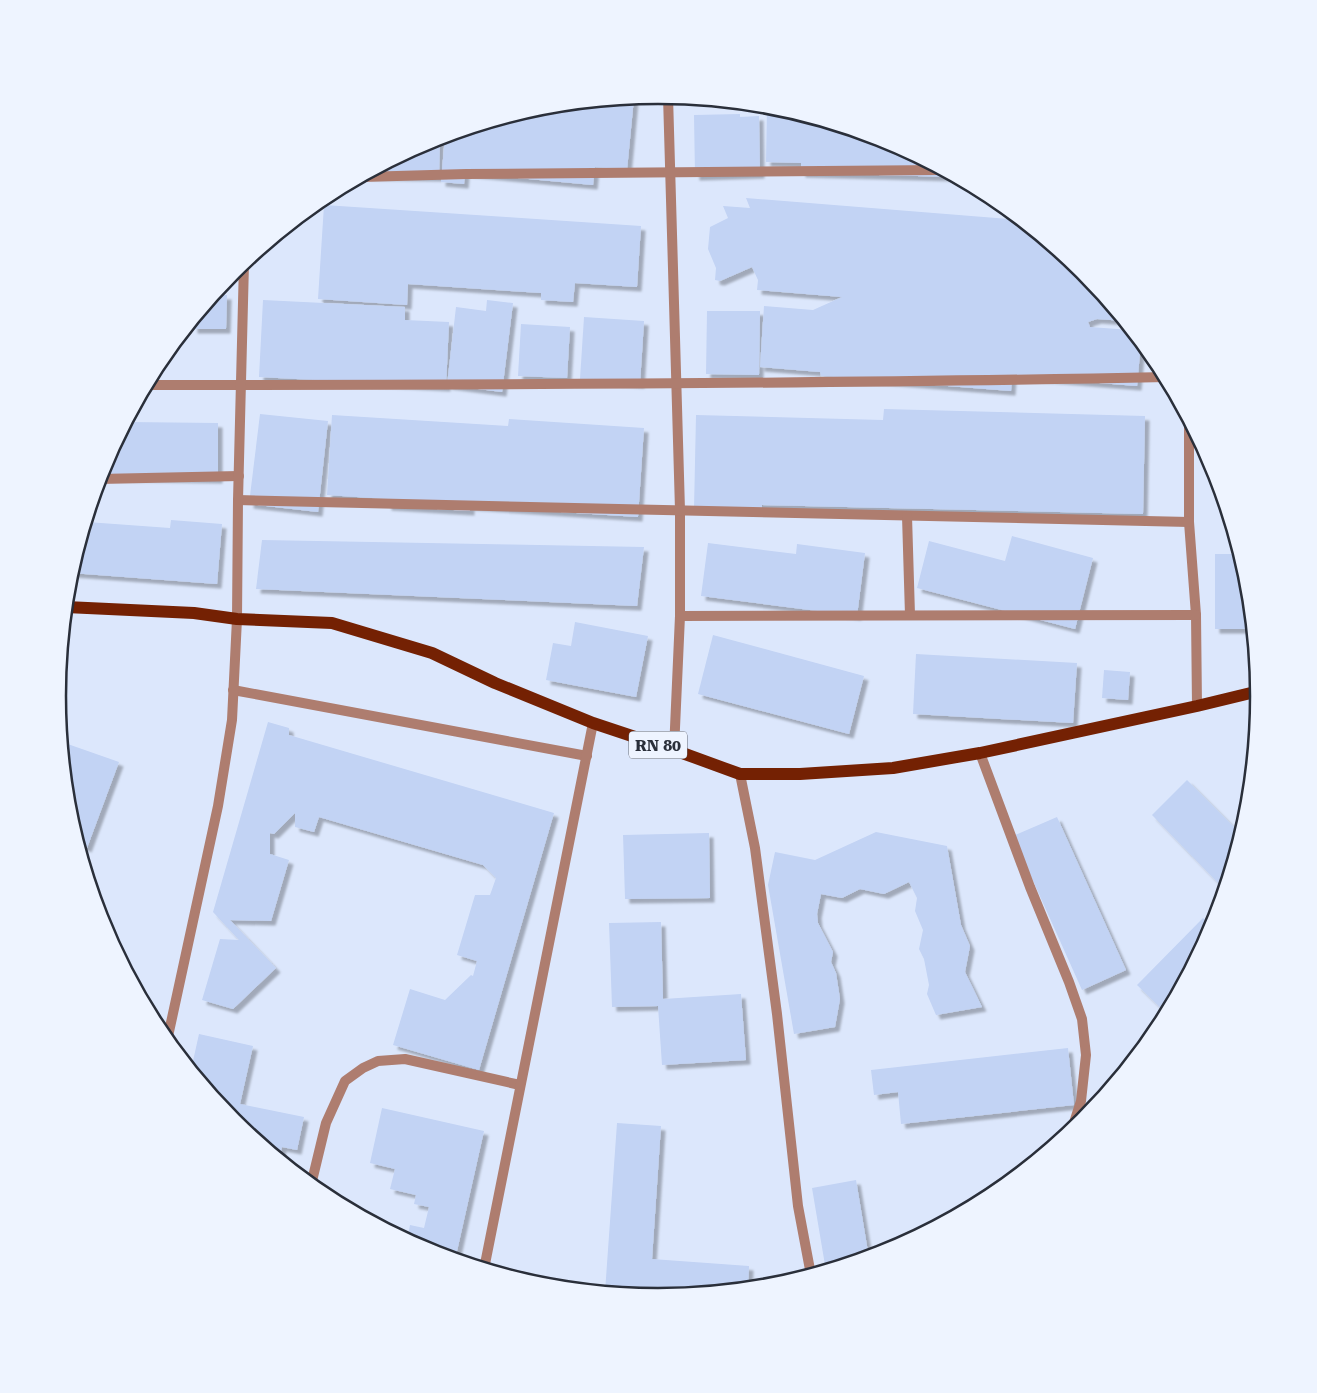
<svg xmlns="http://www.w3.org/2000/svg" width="1317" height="1393" font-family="'Roboto Serif',serif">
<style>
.building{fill:#c2d3f4;filter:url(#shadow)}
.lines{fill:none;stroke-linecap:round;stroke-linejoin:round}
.street{stroke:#ae7d6f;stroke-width:10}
.primary{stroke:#742103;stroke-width:12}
.labels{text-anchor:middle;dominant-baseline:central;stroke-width:4;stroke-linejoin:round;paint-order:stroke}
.shield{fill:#eef4ff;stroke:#656a75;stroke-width:1}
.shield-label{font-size:16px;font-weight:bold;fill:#2a2f3a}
.rim{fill:none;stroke:#2a2f3a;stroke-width:2.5}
</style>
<defs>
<filter id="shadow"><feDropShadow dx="4.5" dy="4.5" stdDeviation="1" flood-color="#0004"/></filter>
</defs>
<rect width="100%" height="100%" fill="#dce7fc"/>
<g class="building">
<path d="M634 98 627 170 595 167 593 185 465 173 464 184 441 182 445 136 541 107 572 110V104Z"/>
<path d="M767 106 776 107 889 141 955 177 801 173V163L766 162Z"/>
<path d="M740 114V117L759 116 760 174 695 176 694 115Z"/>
<path d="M440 138 439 177 364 176 429 141Z"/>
<path d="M746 198 1021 220 1084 272 1124 321 1097 319 1088 322 1090 327 1131 330 1141 342 1137 386 1012 376 1011 391 821 376 820 372 760 367 764 306 813 310 842 297 757 290 758 280 752 267 720 281 715 280 716 268 708 249 710 227 728 218 723 206 750 208Z"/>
<path d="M324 205 641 226 637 287 575 283 573 302 541 300V293L408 284 407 305 318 299Z"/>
<path d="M215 295H227L226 329H193V321Z"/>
<path d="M263 300 405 307V320L449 322 446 387 259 377Z"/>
<path d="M487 300 513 303 502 392 447 385 456 307 486 311Z"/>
<path d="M707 311H760L759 375 706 374Z"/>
<path d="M584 317 644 321 640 384 580 379Z"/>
<path d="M521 324 570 327 567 378 518 376Z"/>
<path d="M884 409 1145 416 1143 514 762 505V511L694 509 696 415 883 420Z"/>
<path d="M260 414 328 421 318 512 249 504Z"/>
<path d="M332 415 508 426 509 419 644 428 638 517 470 506V511L387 506V499L327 495Z"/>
<path d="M127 422 218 423V479L100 477 103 466Z"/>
<path d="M1224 502H1225L1231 525 1223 524Z"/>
<path d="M171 520 222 524 217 584 71 573 87 522 170 528Z"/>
<path d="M1012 536 1093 558 1075 629 917 588 929 541 1005 561Z"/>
<path d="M262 540 644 547 637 606 256 589Z"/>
<path d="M708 543 796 554 797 544 865 553 857 616 701 596Z"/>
<path d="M1215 554H1240L1248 580 1253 629H1215Z"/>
<path d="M575 622 648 636 636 697 546 680 553 643 571 646Z"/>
<path d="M713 635 864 676 849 734 698 694Z"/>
<path d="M916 654 1077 663 1073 723 913 714Z"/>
<path d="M1104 670 1130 672 1128 700 1102 698Z"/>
<path d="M268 722 289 728V735L554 813 479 1070 393 1045 410 989 445 1000 471 975 473 976 477 961 457 955 475 895H490L496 878 483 865 319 817 314 832 295 827V813L274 834 270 833V854L289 860 271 921 230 920 276 968 233 1009 202 1000 220 939 239 940 213 912Z"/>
<path d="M62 742 119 762 87 848 78 844 69 813Z"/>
<path d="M1187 780 1242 835 1225 890 1152 815Z"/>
<path d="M1057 817 1126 970 1082 990 1013 836Z"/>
<path d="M876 832 947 846 961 925 970 946 965 972 982 1007 936 1015 927 994 929 985 924 959 919 949 923 930 915 911 917 898 909 882 884 894 860 889 842 898 821 894 817 914 818 923 833 952 831 962 836 973 840 999 835 1027 794 1034 768 885 775 852 815 860Z"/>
<path d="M709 833 710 898 625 899 623 835Z"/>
<path d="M1203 918 1213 928 1167 1014 1137 985Z"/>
<path d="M661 922 663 999 741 994 746 1060 662 1065 658 1006 612 1007 609 923Z"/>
<path d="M199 1034 253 1046 240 1104 304 1117 297 1150 282 1147 279 1159 233 1121 191 1070Z"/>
<path d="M1068 1048 1074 1105 901 1124 898 1092 874 1095 871 1070Z"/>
<path d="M382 1108 484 1131 455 1260 428 1252 407 1240 410 1225 424 1228 429 1207 414 1204 416 1195 390 1189 395 1169 370 1163Z"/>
<path d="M617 1123 661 1126 652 1259 749 1266 748 1289 658 1297 605 1292Z"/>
<path d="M856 1180 869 1258 826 1271 812 1188Z"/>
</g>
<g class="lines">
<g class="street">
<path d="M668 96 680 510V616L674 750"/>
<path d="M362 177 466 174 941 170"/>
<path d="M147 385C486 385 826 384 1166 377"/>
<path d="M1189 420V522L1196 615 1197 706"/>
<path d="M99 479 239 476"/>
<path d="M238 500C555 507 872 516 1189 522"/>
<path d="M907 516 910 615"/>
<path d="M680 616 1196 615"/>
<path d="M233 690 587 756"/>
<path d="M980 753 1030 887 1069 982 1082 1019 1086 1055 1081 1101 1071 1132"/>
<path d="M740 774 755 848 777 1014 798 1206 811 1275"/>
<path d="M167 1041 218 806 232 720 237 619 238 500 244 263"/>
<path d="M311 1185 326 1123 345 1081 363 1068 378 1061 405 1059 520 1085"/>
<path d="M484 1269 593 723"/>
</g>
<path class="primary" d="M66 607 194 613 237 619 332 623 432 653 495 683 593 723 674 750 740 774H800L893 768 980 753 1197 706 1259 691"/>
</g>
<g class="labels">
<rect class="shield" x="629" y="731.5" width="58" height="27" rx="4"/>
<g class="shield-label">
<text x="658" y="745">RN 80</text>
</g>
</g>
<path d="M0 0H1317V1393H0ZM66 696a592 592 0 1 1 1184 0a592 592 0 1 1-1184 0Z" fill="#eef4ff" fill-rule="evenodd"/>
<path class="rim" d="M66 696a592 592 0 1 1 1184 0a592 592 0 1 1-1184 0Z"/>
</svg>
